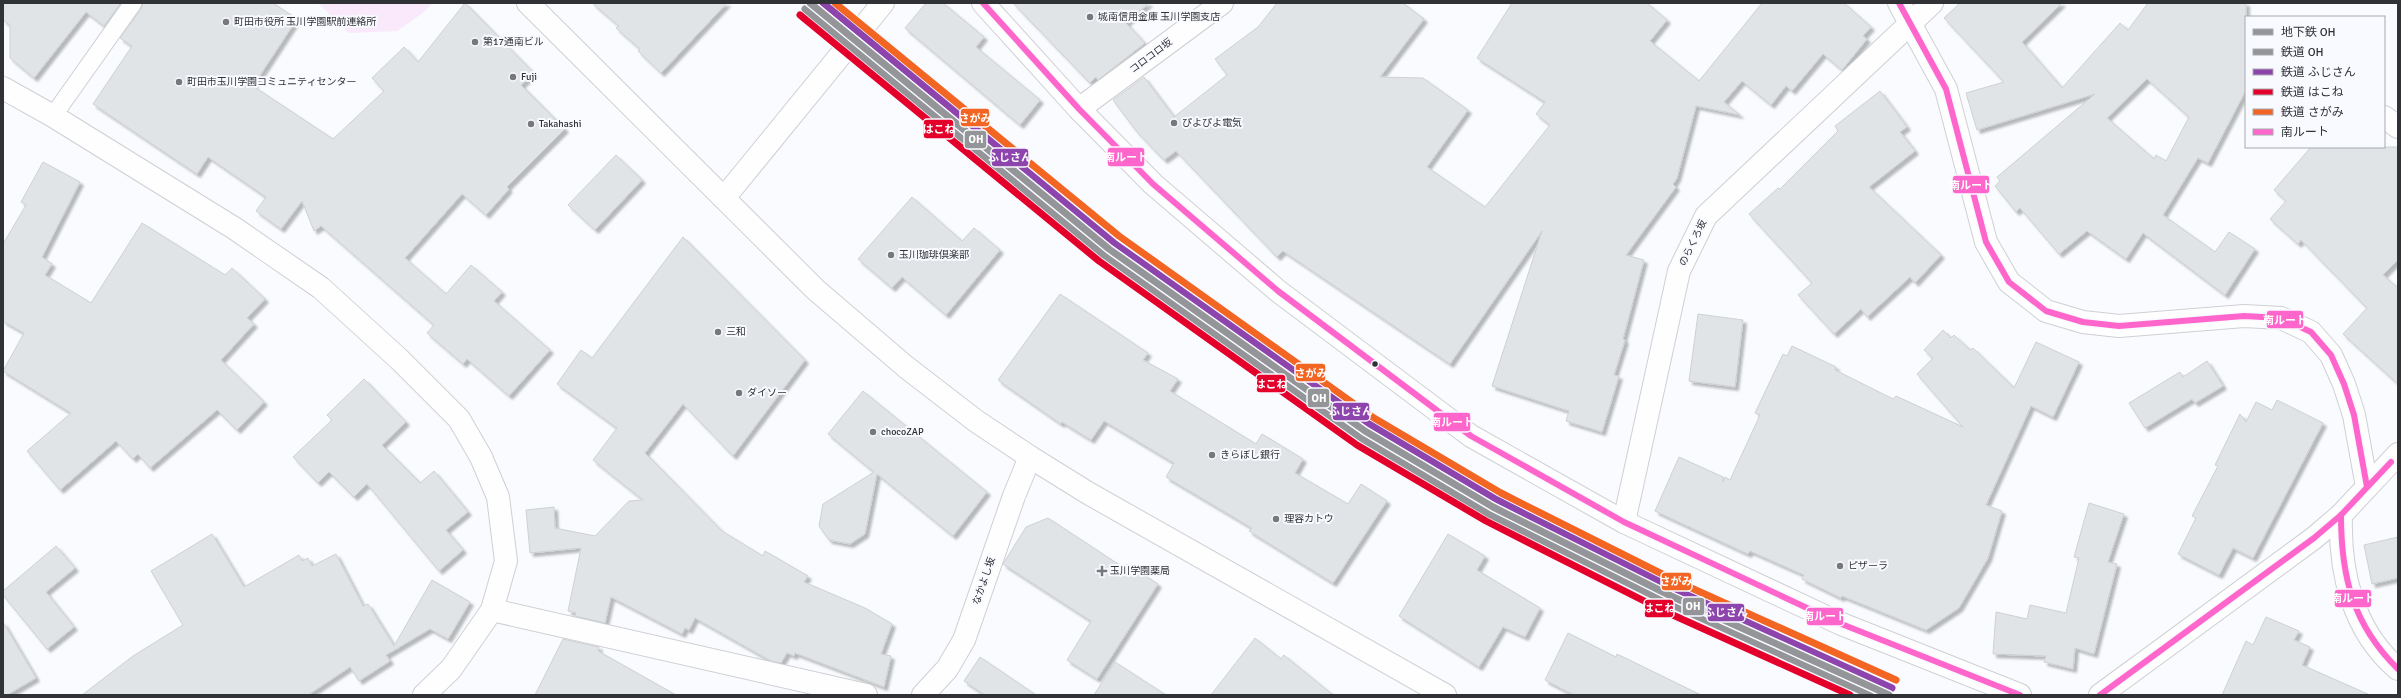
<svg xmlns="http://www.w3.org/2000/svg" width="2401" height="698" font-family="Signika,'Noto Sans JP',sans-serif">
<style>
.green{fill:#fae9fb}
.building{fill:#e1e4e6;stroke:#ced0d1;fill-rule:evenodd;filter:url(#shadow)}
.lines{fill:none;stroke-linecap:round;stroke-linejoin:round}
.lane-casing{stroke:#ced0d3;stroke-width:19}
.street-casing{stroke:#ced0d3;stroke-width:24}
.secondary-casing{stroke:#ced0d3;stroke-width:24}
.lane{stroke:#fefeff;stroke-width:17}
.street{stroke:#fefeff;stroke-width:22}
.secondary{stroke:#fefeff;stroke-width:22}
.bus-1-casing{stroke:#f8faff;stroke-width:9}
.bus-1{stroke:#f6c;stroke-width:6}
.rail-1-casing{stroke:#f8faff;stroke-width:10}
.rail-2-casing{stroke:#f8faff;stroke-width:10}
.rail-3-casing{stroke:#f8faff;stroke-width:10}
.rail-4-casing{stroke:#f8faff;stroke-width:10}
.rail-1{stroke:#939598;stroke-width:7}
.rail-2{stroke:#8e44ad;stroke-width:7}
.rail-3{stroke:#e4002b;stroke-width:7}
.rail-4{stroke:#f26522;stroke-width:7}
.metro-1-casing{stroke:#f8faff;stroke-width:10}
.metro-1{stroke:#939598;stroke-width:7}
.poi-dot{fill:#77787b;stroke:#f8faff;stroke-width:1.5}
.bus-dot{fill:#313235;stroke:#f8faff;stroke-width:1.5}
.labels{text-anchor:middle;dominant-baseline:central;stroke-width:4;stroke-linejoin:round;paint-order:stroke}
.poi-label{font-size:10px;fill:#313235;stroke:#f8faff;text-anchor:start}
.street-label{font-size:10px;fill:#313235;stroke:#f8faff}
.line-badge{stroke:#f8faff;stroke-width:1.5}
.badge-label{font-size:11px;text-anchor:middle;font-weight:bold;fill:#fff}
</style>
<defs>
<filter id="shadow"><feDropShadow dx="3.5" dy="3.5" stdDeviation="1" flood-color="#0004"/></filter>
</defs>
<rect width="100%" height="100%" fill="#f9fbfe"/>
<path class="green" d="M318 3H432L424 12 397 31 349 33Z"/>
<g class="building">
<path d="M3 3H121L104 26 86 12 34 78 10 58V25L3 20Z"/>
<path d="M143 3H273L297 19 253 86 333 139 384 91 372 78 404 47 418 62 465 3 534 73 521 85 565 129 507 187 509 189 486 215 462 194 405 258 446 294 471 265 502 292 494 301 550 350 509 396 467 359 463 364 427 333 434 325 321 226 314 231 302 201 281 229 256 211 266 197 208 157 197 174 93 104 132 46 120 38 141 9Z"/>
<path d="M592 3H727L661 73 638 51 640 49 616 28 619 26Z"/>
<path d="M926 3H943L984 37 976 47 1040 100 1020 125 905 28Z"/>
<path d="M1013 3H1149L1126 23 1145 43 1098 80 1096 77 1090 83Z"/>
<path d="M1277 3H1403L1424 19 1380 77 1423 78 1468 110 1427 167 1485 207 1550 125 1536 114 1545 102 1477 58 1512 3H1647L1667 20 1650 41 1699 81 1762 3H1844L1871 27 1863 36 1867 39 1842 70 1823 54 1792 91 1786 86 1771 105 1742 81 1724 102 1740 115 1696 106 1677 178 1673 184 1676 187 1626 255 1644 260 1623 339 1625 340 1614 375 1619 376 1602 432 1566 421 1569 411 1492 386 1542 231 1450 364 1283 251 1277 257 1176 151 1164 160 1137 132 1113 100 1144 77 1174 117 1227 75 1215 59 1258 27Z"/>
<path d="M1960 3H2062L2022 42 2062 88 2120 23 2128 30 2148 3H2246V90L2208 163 2198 158 2163 215 2215 252 2229 232 2255 249 2225 295 2143 233 2126 259 2087 231 2059 254 2020 208 2016 212 1995 186 2000 181 1997 177 2095 94 1977 130 1966 93 2004 82 1944 18ZM2147 79 2189 117 2166 161 2156 155 2154 159 2107 118Z"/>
<path d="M1880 91 1907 127 1900 132 1915 151 1869 187 1941 255 1915 283 1910 277 1867 317 1861 309 1834 334 1798 295 1812 283 1749 214 1778 188 1780 189 1838 131 1835 126Z"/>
<path d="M2311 147H2398V260L2383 275 2398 288V384L2343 334 2367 308 2301 240 2298 244 2270 219 2286 201 2274 190Z"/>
<path d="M616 155 642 180 595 230 568 205Z"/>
<path d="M43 162 80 182 42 257 52 264 45 275 91 303 142 223 225 275 232 268 265 299 247 318 254 324 221 360 264 402 237 430 217 410 150 468 138 454 133 459 116 441 60 490 27 451 71 413 3 371 24 333 3 321V244L26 205 21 202Z"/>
<path d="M912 197 962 241 974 228 1000 250 946 315 902 277 892 288 858 259Z"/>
<path d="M683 237 805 360 733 456 683 404 645 453 722 531 763 556 765 551 808 576 804 582 865 608 892 624 881 654 891 656 884 687 795 653 794 656 787 653 781 663 771 661 695 618 689 630 685 628 682 634 611 597 605 623 575 616 576 613 568 611 581 548 530 553 526 510 554 507 555 528 595 536 629 501 643 500 593 460 617 428 557 384 581 350 592 358Z"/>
<path d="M1060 294 1148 353 1143 360 1178 379 1170 391 1256 444 1262 434 1303 459 1295 473 1348 504 1361 484 1387 501 1333 583 1249 531 1252 528 1166 477 1174 463 1104 421 1091 440 1062 422 1061 424 998 380Z"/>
<path d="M1698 314 1743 320 1735 387 1689 381Z"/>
<path d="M1943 330 1951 338 1954 335 1970 350 1973 348 2014 388 2036 342 2079 362 2053 417 2031 406 1986 505 2002 511 1988 558 1959 608 1926 630 1842 596 1841 598 1802 579 1804 575 1750 551 1748 554 1655 511 1679 457 1723 477V482L1725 477 1730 480 1760 415 1755 413 1783 354 1787 356 1792 346 1836 367 1835 370 1893 399 1896 396 1963 427 1917 374 1933 358 1924 350Z"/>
<path d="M2207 361 2223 386 2195 403 2192 399 2145 428 2129 403 2180 372 2183 377Z"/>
<path d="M364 379 406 422 382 445 420 483 434 471 468 512 446 530 463 550 439 571 367 484 354 497 329 472 318 483 293 457 332 420 327 415Z"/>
<path d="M863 391 987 492 953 536 877 474 865 534 850 544 829 540 819 526 823 504 874 472 828 434Z"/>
<path d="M2277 400 2323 423 2253 558 2233 548 2219 575 2178 554 2196 518 2192 516 2218 466 2215 465 2240 414 2246 422 2256 402 2272 410Z"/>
<path d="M2089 503 2124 514 2108 562 2117 564 2094 654 2075 648 2073 669 2044 662 2046 656 1993 654 1996 612 2027 619 2030 605 2066 613 2079 558 2074 557Z"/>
<path d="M1048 518 1124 568 1127 564 1158 584 1097 679 1067 660 1091 621 1003 564 1026 527Z"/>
<path d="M212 534 244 587 299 555 302 561 308 558 312 566 336 554 363 606 368 604 394 646 432 580 470 602 448 639 430 629 386 655 390 661 359 681 350 667 308 695H82L133 656 183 625 151 571Z"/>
<path d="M1448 534 1485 556 1477 570 1540 608 1525 637 1503 627 1479 667 1399 616Z"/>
<path d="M2398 537V578L2372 584 2364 545Z"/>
<path d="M56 546 75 568 46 592 74 627 47 649 3 595V591Z"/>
<path d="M2266 617 2299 631 2294 640 2310 647 2302 665 2370 695H2222L2246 641 2253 645Z"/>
<path d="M3 622 36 678 7 695H3Z"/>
<path d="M1568 633 1616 657 1617 654 1701 695H1574L1545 680Z"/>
<path d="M1255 638 1281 659 1284 655 1333 695H1211Z"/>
<path d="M563 639 599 647 598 651 676 695H535Z"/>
<path d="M980 657 1036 695H985L964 681Z"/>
<path d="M1115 662 1166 695H1094Z"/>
</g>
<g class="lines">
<g class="lane-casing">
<path id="lane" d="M53 116 133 3"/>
</g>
<g class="street-casing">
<g id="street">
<path d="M983 3 1079 109 1153 184 1278 291 1471 436 1624 522 1839 623 2020 695"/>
<path d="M1899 3 1946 89 1986 242 2009 282 2046 311 2083 322 2119 326 2244 316 2281 318 2311 332 2331 355 2344 384 2354 415 2367 487"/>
<path d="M3 88 53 116 234 228 321 288 399 359 459 419 481 457 498 497 506 561 492 610 451 669 424 695"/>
<path d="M1079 109 1222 3"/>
<path d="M2384 117 2398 127"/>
<path d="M2341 515C2339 572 2353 631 2398 669"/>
<path d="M1624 522 1679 271 1706 216 1932 3"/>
<path d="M492 610 866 695"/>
<path d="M923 695 947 669 964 640 1014 496 1030 457"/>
<path d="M2100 695 2314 538 2341 515 2398 454"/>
</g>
</g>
<g class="secondary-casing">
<g id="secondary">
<path d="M528 3 816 290 906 367 976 421 1030 457 1088 493 1445 695"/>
<path d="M724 198 883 3"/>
</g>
</g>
<use href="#lane" class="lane"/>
<use href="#street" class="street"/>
<use href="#secondary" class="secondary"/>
<g class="bus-1-casing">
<g id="bus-1">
<path d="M983 3 1079 109 1153 184 1278 291 1471 436 1624 522 1839 623 2020 695"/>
<path d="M1899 3 1946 89 1986 242 2009 282 2046 311 2083 322 2119 326 2244 316 2281 318 2311 332 2331 355 2344 384 2354 415 2367 487"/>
<path d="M2341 515C2341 577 2353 625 2398 669"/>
<path d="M2100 695 2314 538 2341 515 2391 462"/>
</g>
</g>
<use href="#bus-1" class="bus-1"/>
<g class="rail-1-casing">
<path id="rail-1" d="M805 9 1104 255 1361 438 1489 514 1668 603 1870 695"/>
</g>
<g class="rail-2-casing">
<path id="rail-2" d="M823 3 1114 243 1369 424 1497 500 1674 589 1892 688"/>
</g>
<g class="rail-3-casing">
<path id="rail-3" d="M800 15 1099 261 1357 445 1486 521 1664 611 1850 695"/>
</g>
<g class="rail-4-casing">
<path id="rail-4" d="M835 3 1119 236 1374 418 1501 493 1678 582 1896 680"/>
</g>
<use href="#rail-1" class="rail-1"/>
<use href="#rail-2" class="rail-2"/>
<use href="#rail-3" class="rail-3"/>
<use href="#rail-4" class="rail-4"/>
<g class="metro-1-casing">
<path id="metro-1" d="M810 3 1109 249 1365 431 1493 507 1671 596 1889 695"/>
</g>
<use href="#metro-1" class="metro-1"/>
</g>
<g class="poi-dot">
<circle cx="1090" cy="17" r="4"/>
<circle cx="226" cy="22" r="4"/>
<circle cx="475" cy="42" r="4"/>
<circle cx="513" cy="77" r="4"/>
<circle cx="179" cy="82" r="4"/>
<circle cx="1174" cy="123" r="4"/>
<circle cx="531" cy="124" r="4"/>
<circle cx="891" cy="255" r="4"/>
<circle cx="718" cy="332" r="4"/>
<circle cx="739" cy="393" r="4"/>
<circle cx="873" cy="432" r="4"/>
<circle cx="1212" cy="455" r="4"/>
<circle cx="1276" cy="519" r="4"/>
<circle cx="1840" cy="566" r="4"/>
<path d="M1100 565h4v4h4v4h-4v4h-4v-4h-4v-4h4z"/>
</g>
<circle class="bus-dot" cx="1375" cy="364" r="3.5"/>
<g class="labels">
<g class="poi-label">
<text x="1098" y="17">城南信用金庫 玉川学園支店</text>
<text x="234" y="22">町田市役所 玉川学園駅前連絡所</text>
<text x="483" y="42">第17通南ビル</text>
<text x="521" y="77">Fuji</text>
<text x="187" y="82">町田市玉川学園コミュニティセンター</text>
<text x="1182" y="123">ぴよぴよ電気</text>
<text x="539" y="124">Takahashi</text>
<text x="899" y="255">玉川珈琲倶楽部</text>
<text x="726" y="332">三和</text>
<text x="747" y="393">ダイソー</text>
<text x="881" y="432">chocoZAP</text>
<text x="1220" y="455">きらぼし銀行</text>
<text x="1284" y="519">理容カトウ</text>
<text x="1848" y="566">ピザーラ</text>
<text x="1110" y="571">玉川学園薬局</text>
</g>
<g class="street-label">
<text transform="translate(1151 56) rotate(-37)">コロコロ坂</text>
<text transform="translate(1693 243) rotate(-64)">のらくろ坂</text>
<text transform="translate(984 581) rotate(-71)">なかよし坂</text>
</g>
</g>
<g class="line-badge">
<rect x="960" y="108" width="30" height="19" rx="4" fill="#f26522"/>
<rect x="923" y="119" width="31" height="20" rx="4" fill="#e4002b"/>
<rect x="964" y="130" width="23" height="19" rx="4" fill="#939598"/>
<rect x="1107" y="147" width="38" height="20" rx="4" fill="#f6c"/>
<rect x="991" y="148" width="38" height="19" rx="4" fill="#8e44ad"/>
<rect x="1952" y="175" width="38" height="19" rx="4" fill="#f6c"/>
<rect x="2266" y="310" width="38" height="19" rx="4" fill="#f6c"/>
<rect x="1295" y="363" width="31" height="19" rx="4" fill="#f26522"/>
<rect x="1256" y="374" width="30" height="19" rx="4" fill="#e4002b"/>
<rect x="1307" y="388" width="23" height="20" rx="4" fill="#939598"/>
<rect x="1332" y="402" width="38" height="19" rx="4" fill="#8e44ad"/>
<rect x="1433" y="412" width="38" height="20" rx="4" fill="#f6c"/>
<rect x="1661" y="572" width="31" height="19" rx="4" fill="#f26522"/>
<rect x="2334" y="589" width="38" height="19" rx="4" fill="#f6c"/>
<rect x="1682" y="597" width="23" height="19" rx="4" fill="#939598"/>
<rect x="1644" y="599" width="30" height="19" rx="4" fill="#e4002b"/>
<rect x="1707" y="603" width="38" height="19" rx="4" fill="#8e44ad"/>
<rect x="1806" y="607" width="38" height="19" rx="4" fill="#f6c"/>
</g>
<g class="badge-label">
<text x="975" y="122">さがみ</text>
<text x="939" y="133">はこね</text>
<text x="976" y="143">OH</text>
<text x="1126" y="161">南ルート</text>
<text x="1010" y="161">ふじさん</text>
<text x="1971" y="189">南ルート</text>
<text x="2285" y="324">南ルート</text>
<text x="1311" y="377">さがみ</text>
<text x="1271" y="388">はこね</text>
<text x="1319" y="402">OH</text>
<text x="1351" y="415">ふじさん</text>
<text x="1452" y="426">南ルート</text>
<text x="1676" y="585">さがみ</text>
<text x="2353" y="602">南ルート</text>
<text x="1693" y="610">OH</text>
<text x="1659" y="612">はこね</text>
<text x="1726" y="616">ふじさん</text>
<text x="1825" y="620">南ルート</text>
</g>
<rect width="2401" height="698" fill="none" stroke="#313235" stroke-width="8"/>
<rect x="2245" y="16" width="140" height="132" fill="#f8faff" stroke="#a8aaae"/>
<rect x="2253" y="29" width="20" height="6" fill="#939598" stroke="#a8aaae"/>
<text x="2281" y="36" font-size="12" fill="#313235">地下鉄 OH</text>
<rect x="2253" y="49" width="20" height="6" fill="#939598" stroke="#a8aaae"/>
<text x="2281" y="56" font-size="12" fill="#313235">鉄道 OH</text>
<rect x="2253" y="69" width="20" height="6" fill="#8e44ad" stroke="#a8aaae"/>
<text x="2281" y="76" font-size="12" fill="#313235">鉄道 ふじさん</text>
<rect x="2253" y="89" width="20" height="6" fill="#e4002b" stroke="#a8aaae"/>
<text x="2281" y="96" font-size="12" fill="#313235">鉄道 はこね</text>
<rect x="2253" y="109" width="20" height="6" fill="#f26522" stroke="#a8aaae"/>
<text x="2281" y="116" font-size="12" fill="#313235">鉄道 さがみ</text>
<rect x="2253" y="129" width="20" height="6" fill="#ff66cc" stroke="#a8aaae"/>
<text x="2281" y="136" font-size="12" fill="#313235">南ルート</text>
</svg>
